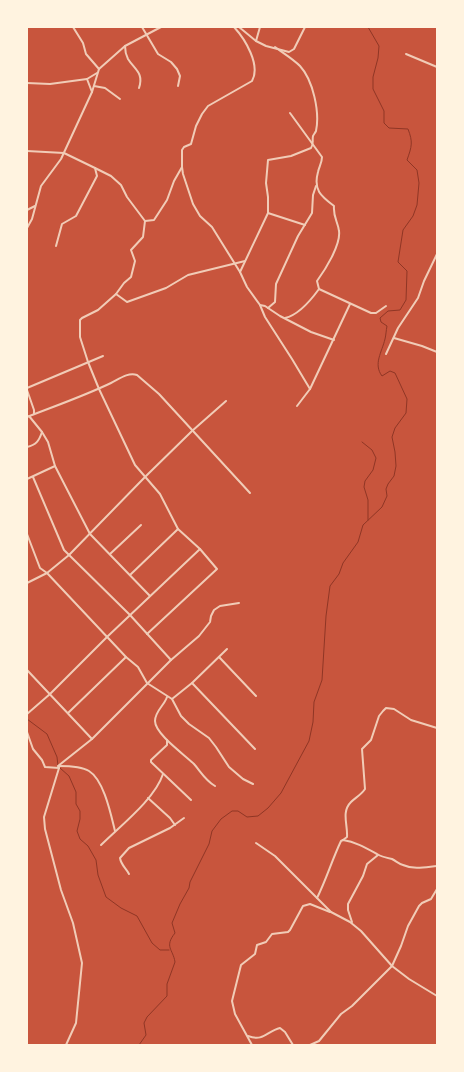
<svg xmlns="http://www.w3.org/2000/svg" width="464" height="1072" font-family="Ubuntu,sans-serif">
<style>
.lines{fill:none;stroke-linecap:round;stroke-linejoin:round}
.stream{stroke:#8f3625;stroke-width:1}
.minor{stroke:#f1ccb7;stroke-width:2}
</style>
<rect width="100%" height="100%" fill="#c8553d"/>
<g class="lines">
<g class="stream">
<path d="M362 442 372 450 376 458 373 470 365 481 364 487 368 500V520"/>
<path d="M27 719 47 734 57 757 58 766"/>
<path d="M60 768 69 776 76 792V804L80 811V819L77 831 80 839 88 846 96 860 98 875 106 897 121 908 137 916 152 943 160 950H169"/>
<path d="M139 1045 146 1035 144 1023 147 1017 167 996V984L175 962C173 949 164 947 175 933L172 923 180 904 189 888 190 882 209 844 212 831 221 819 232 811H238L247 817 258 816 268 808 281 793 309 741 313 722 314 702 322 680 326 616 330 586 339 574 343 563 358 542 363 525 382 507 387 496 386 489 388 484 394 476 396 466 395 452 392 437 395 428 406 413 407 399 395 373 390 371 382 376C373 364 382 352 385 339 386 335 386 331 387 326L381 322 380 318 388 311 400 310 406 300 407 271 398 262 403 230 413 216 417 205 419 183 417 170 407 160C412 146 413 142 408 129L389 128 384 123V111L373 89V77L378 58 379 46 368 27"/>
</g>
<g class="minor">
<path d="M73 27 83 43 86 54 99 69"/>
<path d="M142 27 158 54 171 62 177 69 180 76 178 86"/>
<path d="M239 27 256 41 266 46 289 52 294 49 305 27"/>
<path d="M256 41 260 27"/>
<path d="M125 46C125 51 126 55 128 59 135 70 144 73 139 88"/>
<path d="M406 54 437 67"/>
<path d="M87 79 92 92"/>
<path d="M27 83 50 84 87 79 97 73"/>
<path d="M94 86 105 88 120 99"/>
<path d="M27 151 64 153 95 168 97 176 76 216 62 224 56 246"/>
<path d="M182 167 183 174 193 204 200 216 212 227 240 272 247 287 260 305 265 306 280 316 311 332 334 340"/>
<path d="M95 168 111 176 121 185 127 197 145 221 143 237 131 250 135 261 131 277 124 283 116 294 98 310 82 318 80 320V337L88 362 99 389 135 465 160 494 178 529 200 549 217 569 147 634"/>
<path d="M27 210 35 206"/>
<path d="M268 213 305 225"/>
<path d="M145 221 154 220 167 200 174 181 182 167V150L184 147 191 144 196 126 202 114 208 106 252 81C261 65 245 39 234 27"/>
<path d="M27 228 32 219 41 186 61 159 92 92 99 69 125 46 161 27"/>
<path d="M240 272 268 213V197L266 183 268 160 291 156 311 148C314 144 312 141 313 136 314 134 315 133 316 131 320 112 313 80 300 66 293 59 283 53 275 47"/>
<path d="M319 289 371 313H376L386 306"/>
<path d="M116 294 127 302 166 288 188 275 245 261"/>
<path d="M260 305 265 317 292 359 310 389"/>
<path d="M268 308 275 302 276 284 298 236 312 213 313 195 316 186"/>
<path d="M285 318C299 315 311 300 319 289L317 281C325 270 341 245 339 231 338 222 333 217 334 206 321 196 313 190 318 172 319 167 322 163 322 157L290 113"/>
<path d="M394 338 422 346 437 352"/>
<path d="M386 354 398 328 418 298 424 281 437 254"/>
<path d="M27 388 103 356"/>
<path d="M27 390 34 410V414"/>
<path d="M297 406 310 389 350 304"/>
<path d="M29 416 42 432 48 442 55 466 90 534 150 596"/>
<path d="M27 417C55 406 84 396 111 383 119 379 128 372 137 375L159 394 250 493"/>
<path d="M27 447C36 445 39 441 42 432"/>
<path d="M33 477 64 550 130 615 171 660"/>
<path d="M27 479 55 466"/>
<path d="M27 534 40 568 47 573 126 657 138 667 147 683 172 699 181 716 189 724 209 738 216 747 229 767 243 779 253 784"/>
<path d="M110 554 141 525"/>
<path d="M130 575 178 529"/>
<path d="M27 583 47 573 69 555 145 477 192 431 226 401"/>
<path d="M219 657 256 696"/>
<path d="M27 670 92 739"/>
<path d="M192 683 255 749"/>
<path d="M167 697C164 706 155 711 155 721 155 734 185 755 194 764 201 772 205 780 215 786"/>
<path d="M172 699 192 683 227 649"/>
<path d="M68 713 126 657"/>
<path d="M27 714 50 694 108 636 200 549"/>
<path d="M27 732 33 749 42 760 45 767 59 768 44 817 45 829 61 890 73 923 82 963 76 1023 66 1045"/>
<path d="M167 740V745L151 760V762L191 800"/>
<path d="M59 766C68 766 81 766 89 771 104 780 111 815 115 831"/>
<path d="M59 768 58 766 92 739 171 660 199 636 210 622 211 616 214 610 220 606 239 603"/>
<path d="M148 798 170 818 175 825"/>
<path d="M343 840 347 837C348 825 341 812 351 802 355 798 361 795 365 789L362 749 371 740 379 716 383 711 386 708 394 709 411 720 437 728"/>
<path d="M256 843 275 856 331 912 350 922 361 931 392 966 409 979 437 996"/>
<path d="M101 845C120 826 155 799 163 774"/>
<path d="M129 874C126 868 121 865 120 858L129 848 170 828 184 818"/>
<path d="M317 898C326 880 332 860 341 841L343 840C356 842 366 848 377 854 382 857 387 858 392 859 396 861 399 864 403 865 414 870 426 867 437 866"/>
<path d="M352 922 348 910V904L363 876 367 864 378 855"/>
<path d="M248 1036C264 1042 267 1031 280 1028L285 1032 293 1045"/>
<path d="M252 1045 235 1014 232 1001 241 965 255 954 257 945 266 942 272 934 288 932 290 930 303 906 310 904 330 912"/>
<path d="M310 1045 319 1041 341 1014 352 1006 392 966 401 946 408 926 419 906 422 903 431 899 437 889"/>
</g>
</g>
<rect width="464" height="1072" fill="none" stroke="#fff3e0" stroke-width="56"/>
</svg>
